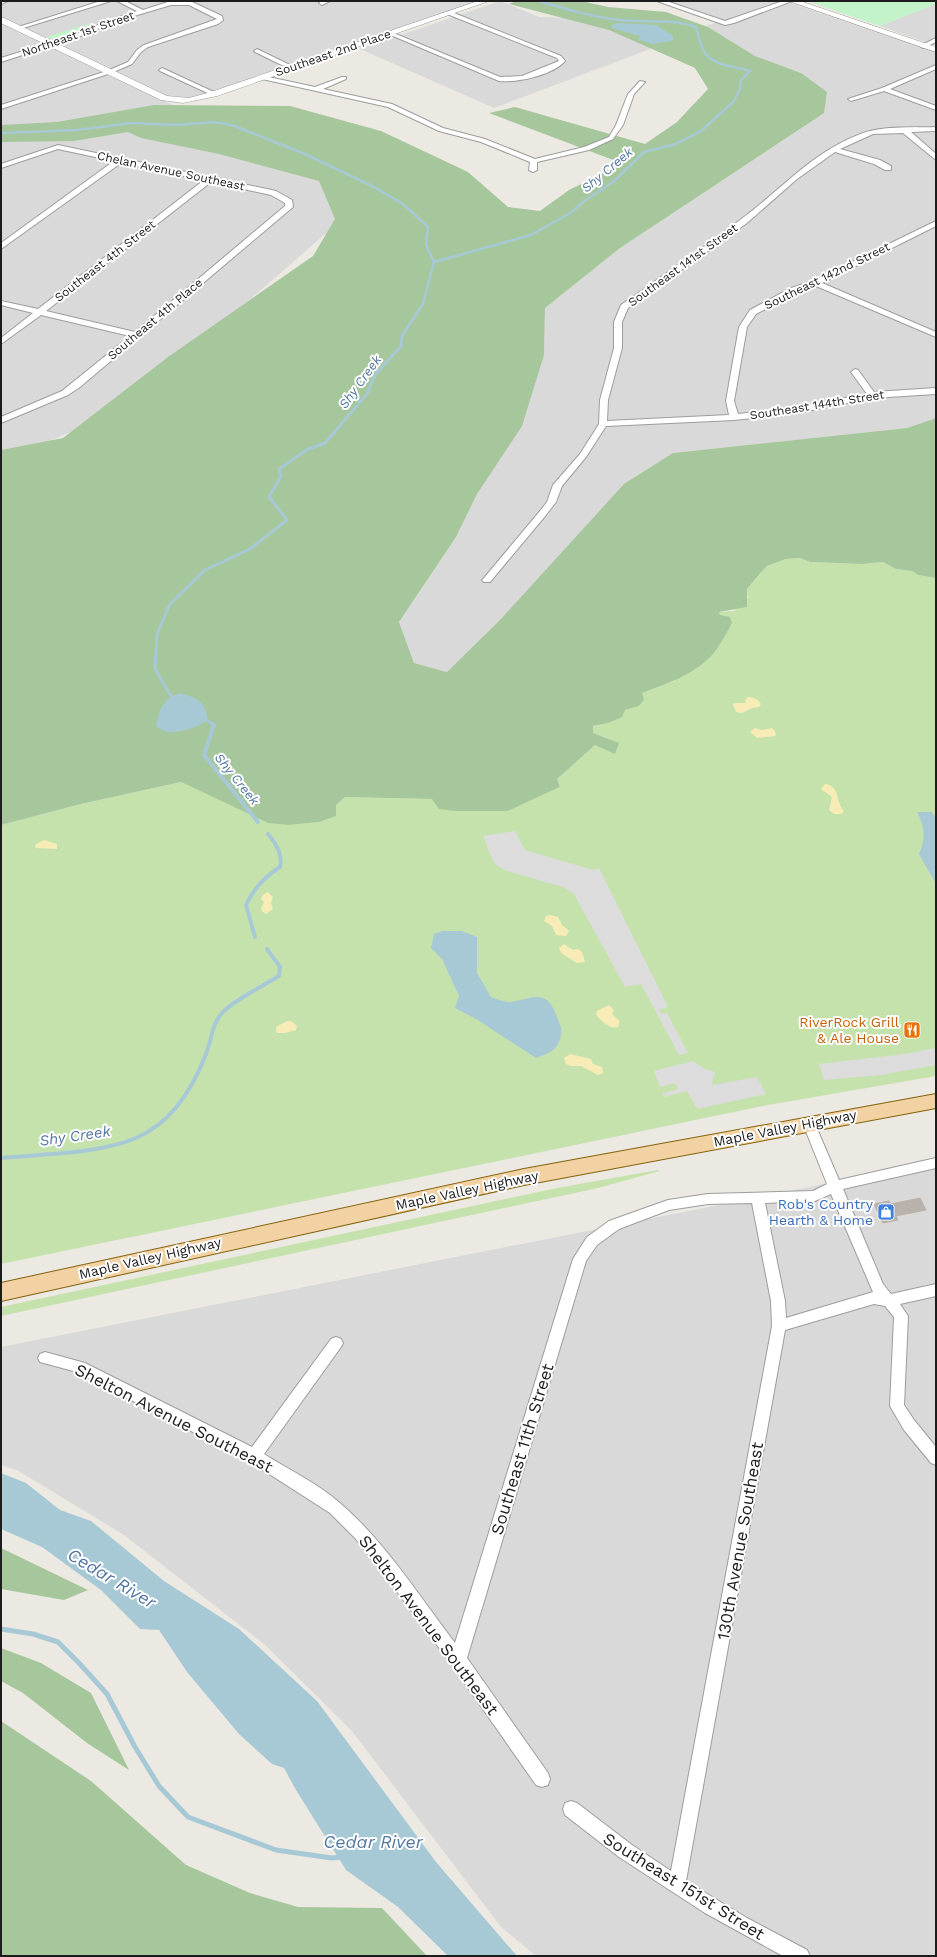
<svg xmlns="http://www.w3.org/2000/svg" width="937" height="1957" font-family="'Work Sans',sans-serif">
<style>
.residential{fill:#dad9d9}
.grass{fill:#c5e2ad}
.forest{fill:#a6c79b}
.sand{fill:#f7ecb6}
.park{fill:#c3f3c8}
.parking{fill:#dcdcdc}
.water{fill:#a7c9d6}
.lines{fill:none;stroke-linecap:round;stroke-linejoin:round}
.stream-far3{stroke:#a7c9d6;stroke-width:2.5}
.stream-far2{stroke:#a7c9d6;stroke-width:3}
.stream-far1{stroke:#a7c9d6;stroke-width:4}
.stream{stroke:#a7c9d6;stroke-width:5}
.building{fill:#b9b2ac;stroke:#bcb1a6}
.minor-casing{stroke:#9d9d9d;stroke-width:2}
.tertiary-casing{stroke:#9d9d9d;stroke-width:1}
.primary-casing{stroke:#84620f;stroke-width:2}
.minor{fill:#fff;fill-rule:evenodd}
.tertiary{fill:#fff;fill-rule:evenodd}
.primary{fill:#f2d2a2;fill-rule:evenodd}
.labels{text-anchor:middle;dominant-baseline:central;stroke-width:4;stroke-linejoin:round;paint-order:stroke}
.far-street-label{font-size:12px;fill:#1c1c1c;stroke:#fff}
.far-water-label{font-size:13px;font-style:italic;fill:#5377a1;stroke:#fff}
.food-label{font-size:14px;fill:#c56008;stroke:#fff;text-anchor:end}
.street-label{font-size:14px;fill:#1c1c1c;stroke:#fff}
.shop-label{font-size:14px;fill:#366cbe;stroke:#fff;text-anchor:end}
.water-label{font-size:15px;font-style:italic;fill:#5377a1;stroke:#fff}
.near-street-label{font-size:17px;fill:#1c1c1c;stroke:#fff}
.near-water-label{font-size:18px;font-style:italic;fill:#5377a1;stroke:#fff}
</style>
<rect width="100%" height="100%" fill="#ece9e2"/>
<g class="residential">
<path d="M1 1H478L196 99 175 100 1 19Z"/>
<path d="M500 1 539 17 657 21 690 34 494 108 360 49Z"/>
<path d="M663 1H785L936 53V418L907 428 673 453 447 672 414 663 399 622 456 537 544 355 545 308 620 248 704 191 801 73 755 56 706 26 718 22Z"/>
<path d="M936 4V46L880 26 910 14Z"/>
<path d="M1 23 177 107 353 181 354 209 123 410 1 461Z"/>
<path d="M936 1162V1956H536L501 1927 352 1731 264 1644 124 1535 17 1470 1 1465V1347Z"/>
</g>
<g class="grass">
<path d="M800 558 810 562 862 564 883 562 896 569 912 571 918 575 936 578V1076L768 1105 1 1264V825L81 804 181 782 268 822 287 825 319 822 344 797 433 799 508 811 560 787 557 779 595 745 607 738 593 733V726L608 723 625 710 639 706 644 700 641 693 674 681 719 615V612L734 611 748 598 747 589 767 566 786 559Z"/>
<path d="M658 1170 660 1171 598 1188 1 1316V1307L557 1188Z"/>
</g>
<g class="forest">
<path d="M516 1H581L608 7 666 12 708 27 755 56 801 73 827 92 824 113 620 248 545 308 544 355 522 426 477 494 456 537 399 622 414 663 447 672 500 620 624 484 673 453 907 428 936 418V578L918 575 912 571 896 569 883 562 862 564 810 562 800 558 786 559 767 566 758 576 747 589V607L719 612 720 615 730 617 732 623C726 634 720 646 712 655 694 675 666 684 642 693L644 700 639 706 625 710 622 717 608 723 593 726V733L619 743 615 754 595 745 557 779 560 787 508 811H455L439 809 432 799 345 797 336 805V816L319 822 288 825 268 823 181 782 81 804 1 825V450L63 438 168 357 313 256 335 219 319 181 219 154 141 138 128 132 74 141 1 142V125L57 122 154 105 290 106 381 131 468 172 508 207 540 211 569 190 611 169 616 161 489 113 515 107 645 144 677 122 708 89 695 68 609 30 509 4Z"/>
<path d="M1 1548 88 1590 64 1600 1 1589Z"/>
<path d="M1 1648 41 1663 91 1693 129 1770 87 1743 23 1693 1 1681Z"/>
<path d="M1 1721 91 1781 186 1865 250 1893 298 1907 382 1908 427 1956H1Z"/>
</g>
<g class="sand">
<path d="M748 697C754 697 757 699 761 704L759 707 752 708 742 713 736 712 733 705 734 703H746L745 700Z"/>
<path d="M755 728 762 730 772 728 775 731 776 736 757 738 750 732Z"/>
<path d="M825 784C841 786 835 802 844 811L841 814H834L829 810 832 797 821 789Z"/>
<path d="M44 840 57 844V849L35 848 36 844Z"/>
<path d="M268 892 273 897 271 903 273 909 266 914 262 911 261 908 264 902 261 899 263 895Z"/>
<path d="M550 915 558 917 562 925 569 931 566 936 556 935 552 926 544 921 546 916Z"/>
<path d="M564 944 573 950 578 949 582 952 585 962 577 963 561 953 559 948Z"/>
<path d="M609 1005 614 1010 612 1014 620 1021 618 1027C610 1030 602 1021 596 1015L597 1011Z"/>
<path d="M287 1021H291L297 1026 296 1030 285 1033H277L276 1030V1027Z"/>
<path d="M570 1054 591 1059 593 1064 602 1067 603 1073 598 1075 581 1066H571L566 1064 564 1058Z"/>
</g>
<g class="park">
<path d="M807 1H936V4L880 26Z"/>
<path d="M88 24 90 25C77 32 61 43 46 37Z"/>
</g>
<g class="parking">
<path d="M515 831 525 850 593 870 599 868 668 1007 659 1010 661 1014 667 1013 688 1053 679 1055 641 984 625 987 574 894 563 887 507 871 499 867 493 861 483 836Z"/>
<path d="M936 1048V1065L881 1075 824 1080 819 1064 905 1054Z"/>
<path d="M693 1061 705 1069 715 1072 712 1085 757 1077 766 1094 697 1109 687 1091 664 1097 663 1093 678 1089 675 1083 660 1087 654 1071Z"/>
</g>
<g class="water">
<path d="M619 23 656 25 673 36V41L652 44 638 39 640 36 612 28V25Z"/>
<path d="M180 693C195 697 207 702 207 720 198 728 179 733 167 732 164 731 159 728 156 726 159 709 163 699 180 693Z"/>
<path d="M917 812H932L936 819V884L919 854C926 839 925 827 917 812Z"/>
<path d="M442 931H462L477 937V973L491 997C497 999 504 1002 509 1002 533 1000 546 986 557 1017 559 1023 563 1029 561 1035 558 1050 550 1053 536 1058L476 1019 455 1008 459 996 442 959 431 948 434 934Z"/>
<path d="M1 1473 26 1483 60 1510 91 1521 164 1581 239 1629 317 1701 436 1862 517 1956H448L398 1907 346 1870 296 1790 284 1768 272 1764 239 1734 187 1672 159 1630 140 1629 101 1590 42 1547 1 1529Z"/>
</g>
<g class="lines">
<g class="stream-far3">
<path d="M1 133 77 130 131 123 177 125 214 122 232 125 305 154 372 186 403 204 428 227 426 245 434 262"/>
<path d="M416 314 423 304 434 262 531 235 572 212 583 202 613 182 644 152 676 144 701 131 734 101 740 89 741 80 750 71C736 66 716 67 706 54 700 48 699 35 696 27 671 18 646 23 620 20 592 17 566 9 539 1"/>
</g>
<g class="stream-far2">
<path d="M175 698 171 696 155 669 157 634 170 604 205 570 250 549 287 520 269 497 281 476 279 469 308 449 325 443 367 394 375 375 401 346 402 336 417 313"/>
<path d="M204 718 212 724"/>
</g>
<g class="stream-far1">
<path d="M211 723 214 725 204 755 258 822"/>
<path d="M255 937 246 905C254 888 264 877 280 867 283 854 276 844 268 834"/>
<path d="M1 1158C42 1154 99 1154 136 1138 171 1123 193 1088 206 1054 212 1039 212 1021 225 1010 238 998 263 986 279 976L280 967 267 949"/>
</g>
<path class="stream" d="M1 1629 33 1634 58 1642 79 1663 107 1694 135 1747 159 1786 188 1817 276 1850 332 1858 342 1857"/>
</g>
<path class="building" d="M920 1198 926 1210 896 1216 898 1220 883 1223 874 1204 889 1201 891 1204Z"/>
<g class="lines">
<g class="minor-casing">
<g id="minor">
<path d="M1 1H8L1 4Z"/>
<path d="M101 1H111L20 29 15 28Z"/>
<path d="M117 1H125L143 10 171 1H190L222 16 223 20 218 24 148 47 141 52 132 64 111 73 1 109V105L107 71 128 62 137 50 144 45 217 19 189 5H171L114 22 78 37 1 62V58L74 35 110 20 137 11Z"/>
<path d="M322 1H330L322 5 319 3Z"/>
<path d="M657 1H666L725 21 783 1H792L734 23 725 25Z"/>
<path d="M449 11 561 56 565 61C553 75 517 83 499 81L386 33 391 32 500 77 522 76 559 61 557 58 447 14 446 13Z"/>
<path d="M936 38V42L923 48 920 46Z"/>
<path d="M257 49 294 67 295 68 290 69 255 52 254 51Z"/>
<path d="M936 65V69L890 89 936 106V110L884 91 851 101 848 99 882 88Z"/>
<path d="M162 68 216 93 217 94 212 95 160 71 159 70Z"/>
<path d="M264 76 315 87 342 77H346V79L323 89 392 104 443 128 485 139 535 159 584 147 609 137 616 125 628 94 640 81 645 82 634 94 623 125 613 139 589 150 537 162V170L533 172 529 170 530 162 481 142 439 131 388 107 262 79V77Z"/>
<path d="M936 127V131L911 132 936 154V160L903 133 873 134 840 149 880 160 891 166V170H885L874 164 835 152 797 179 747 223 628 308 622 322V348L608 400 607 421 729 415 726 401 739 327 750 310 791 288 813 281 936 221V226L822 283 936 332V337L816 286 797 292 756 314 747 327 734 401 738 414 797 407 867 394 851 372 855 369 858 370 874 392 936 388V394L872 398 797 413 734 420 606 426 586 457 562 486 556 502 546 515 490 582H484L482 580 484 578 540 511 547 502 553 485 580 454 599 424 600 400 614 348V322L621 305C661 277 701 250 740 220 780 191 810 154 858 135 881 125 911 128 936 127Z"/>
<path d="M58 145 276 191 292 200 293 207 80 387 68 395 1 423V417L62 391 130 336 41 315 1 344V338L33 313 1 305V301L38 309 204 180 121 163 1 249V243L114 161 58 149 1 168V164ZM211 182 271 195 285 203V206L135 332 46 311Z"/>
<path d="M809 1119 814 1120 815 1124 839 1180 936 1158V1168L843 1189 883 1284 891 1294 936 1284V1296L900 1304 908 1316 904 1405 914 1420 936 1447V1465L931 1463 904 1430 890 1406 894 1317 885 1306 874 1304 785 1330 686 1881 747 1918 807 1950 810 1956H783L705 1913 619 1857 565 1815 563 1809 565 1803 571 1801 577 1803 632 1845 671 1871 772 1326 771 1301 752 1203 708 1204 669 1210 619 1229 597 1245 586 1261 467 1658 548 1773 550 1779 548 1785 542 1787 536 1785 452 1665 386 1577 355 1538 330 1513 249 1461 77 1372 40 1362 38 1358 40 1354 45 1352 85 1363 252 1447 331 1339 336 1337 341 1339 343 1343 341 1347 264 1454C289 1470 319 1484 341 1504 386 1543 419 1596 455 1643L573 1259 587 1237 609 1221 668 1200 708 1194 813 1191 827 1184 803 1124 804 1120ZM831 1194 873 1292 786 1318 785 1301 765 1203 815 1201Z"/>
</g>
</g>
<g class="tertiary-casing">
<g id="tertiary">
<path d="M478 1H489L217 96 183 103 161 100 1 23V18H4L167 96 189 98 211 92Z"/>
<path d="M789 1H800L936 47V52Z"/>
</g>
</g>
<g class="primary-casing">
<path id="primary" d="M936 1094V1108L524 1185 1 1301V1283L524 1169Z"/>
</g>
<use href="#minor" class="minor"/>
<use href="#tertiary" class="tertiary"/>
<use href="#primary" class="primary"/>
</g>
<defs>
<g id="restaurant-square" transform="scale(0.9)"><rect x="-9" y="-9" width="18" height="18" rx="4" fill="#e8710a" stroke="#fff"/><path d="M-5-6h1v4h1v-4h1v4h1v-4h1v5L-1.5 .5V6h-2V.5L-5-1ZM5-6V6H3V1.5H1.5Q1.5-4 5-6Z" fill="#fff"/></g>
<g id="shop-square" transform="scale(0.9)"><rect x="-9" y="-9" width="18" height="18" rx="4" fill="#3f7fe0" stroke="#fff"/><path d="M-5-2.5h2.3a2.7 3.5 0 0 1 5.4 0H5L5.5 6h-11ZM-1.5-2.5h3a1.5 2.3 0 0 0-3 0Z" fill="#fff"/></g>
</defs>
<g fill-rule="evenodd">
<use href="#restaurant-square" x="912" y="1030"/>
<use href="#shop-square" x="886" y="1212"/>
</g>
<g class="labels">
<g class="far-street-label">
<text transform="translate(78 34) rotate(-19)">Northeast 1st Street</text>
<text transform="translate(333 53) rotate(-19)">Southeast 2nd Place</text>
<text transform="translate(171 171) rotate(12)">Chelan Avenue Southeast</text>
<text transform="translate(105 261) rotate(-38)">Southeast 4th Street</text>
<text transform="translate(683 265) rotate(-36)">Southeast 141st Street</text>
<text transform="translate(827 276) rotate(-26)">Southeast 142nd Street</text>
<text transform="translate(155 319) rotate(-40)">Southeast 4th Place</text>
<text transform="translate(817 405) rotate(-9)">Southeast 144th Street</text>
</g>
<g class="far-water-label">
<text transform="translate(607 170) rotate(-40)">Shy Creek</text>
<text transform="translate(360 382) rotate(-54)">Shy Creek</text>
<text transform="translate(237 779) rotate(51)">Shy Creek</text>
</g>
<g class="food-label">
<text x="899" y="1022">RiverRock Grill<tspan x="899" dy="16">&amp; Ale House</tspan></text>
</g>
<g class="street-label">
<text transform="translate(785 1128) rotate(-11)">Maple Valley Highway</text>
<text transform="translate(467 1190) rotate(-12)">Maple Valley Highway</text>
<text transform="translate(150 1258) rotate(-13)">Maple Valley Highway</text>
</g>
<g class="shop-label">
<text x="873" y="1204">Rob's Country<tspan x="873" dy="16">Hearth &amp; Home</tspan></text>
</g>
<g class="water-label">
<text transform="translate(75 1136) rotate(-8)">Shy Creek</text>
</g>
<g class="near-street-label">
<text transform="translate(174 1418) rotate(27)">Shelton Avenue Southeast</text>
<text transform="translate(522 1449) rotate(-73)">Southeast 11th Street</text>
<text transform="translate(740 1541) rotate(-80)">130th Avenue Southeast</text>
<text transform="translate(429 1625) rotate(53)">Shelton Avenue Southeast</text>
<text transform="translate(684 1886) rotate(32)">Southeast 151st Street</text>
</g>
<g class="near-water-label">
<text transform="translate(112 1578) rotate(31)">Cedar River</text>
<text x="373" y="1841">Cedar River</text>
</g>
</g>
<rect width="937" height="1957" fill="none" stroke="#1c1c1c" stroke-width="4"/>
</svg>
